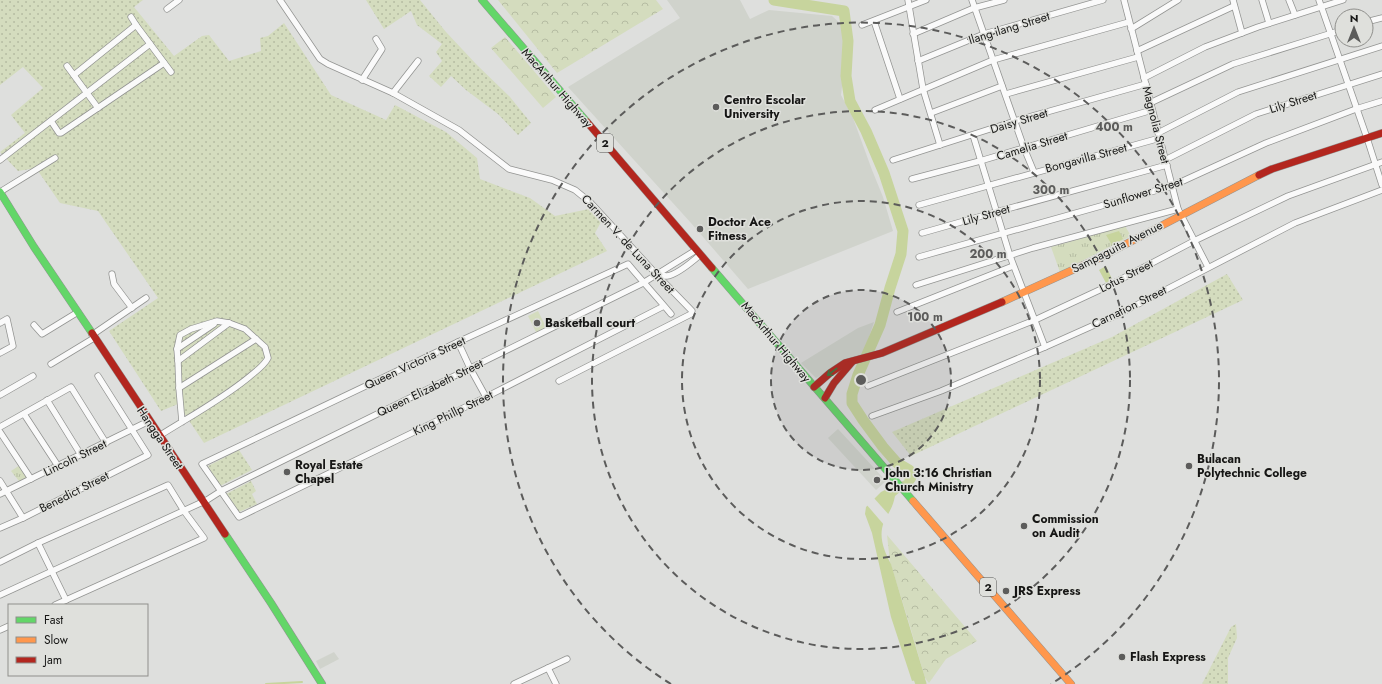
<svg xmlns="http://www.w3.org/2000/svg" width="1382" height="684" font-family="Jost,sans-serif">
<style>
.built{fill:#d0d3cc}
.grass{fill:url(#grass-dots)}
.forest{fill:url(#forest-crowns)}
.park{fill:url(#park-tufts)}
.pitch{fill:#d4dcbe}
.water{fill:#c7d49d}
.pier{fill:#dedfdd}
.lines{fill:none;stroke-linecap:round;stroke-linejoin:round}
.stream{stroke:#c7d49d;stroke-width:2}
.river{stroke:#c7d49d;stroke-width:11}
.street-casing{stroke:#939492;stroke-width:7}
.fast-casing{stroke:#939492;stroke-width:8}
.slow-casing{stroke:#939492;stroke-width:8}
.jam-casing{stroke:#939492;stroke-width:8}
.street{stroke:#fafafa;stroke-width:5.5}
.fast{stroke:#63d668;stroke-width:7}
.slow{stroke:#ff974d;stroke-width:7}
.jam{stroke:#b3261e;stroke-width:7}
.oneway{stroke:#3c763e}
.ring{fill:none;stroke:#5c5c5b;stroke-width:2;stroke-dasharray:7 5}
.poi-dot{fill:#5c5c5b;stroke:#dfe0dc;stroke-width:1.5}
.labels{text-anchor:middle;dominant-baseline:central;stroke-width:3;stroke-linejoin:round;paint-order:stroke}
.shield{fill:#dfe0dc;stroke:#525351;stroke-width:1}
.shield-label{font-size:11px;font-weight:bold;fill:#161615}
.street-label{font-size:12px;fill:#161615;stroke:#dfe0dc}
.poi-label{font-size:12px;font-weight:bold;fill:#161615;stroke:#dfe0dc;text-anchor:start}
.centre{fill:#5c5c5b;stroke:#dfe0dc;stroke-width:2}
.ring-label{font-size:12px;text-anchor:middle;font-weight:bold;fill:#5c5c5b;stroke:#dfe0dc;stroke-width:3;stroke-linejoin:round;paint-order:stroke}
</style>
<defs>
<pattern id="grass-dots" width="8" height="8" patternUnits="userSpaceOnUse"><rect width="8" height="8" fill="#d4dcbe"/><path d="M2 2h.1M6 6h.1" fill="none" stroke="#b5bca2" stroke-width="1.8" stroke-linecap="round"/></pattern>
<pattern id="forest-crowns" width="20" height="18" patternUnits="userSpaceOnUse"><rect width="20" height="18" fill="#d4dcbe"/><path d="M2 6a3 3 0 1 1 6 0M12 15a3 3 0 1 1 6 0" fill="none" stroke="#b5bca2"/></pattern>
<pattern id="park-tufts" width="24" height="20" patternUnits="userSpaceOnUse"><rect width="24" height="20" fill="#d4dcbe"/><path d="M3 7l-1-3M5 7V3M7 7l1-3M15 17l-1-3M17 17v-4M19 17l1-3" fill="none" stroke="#b5bca2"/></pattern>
</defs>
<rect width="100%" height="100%" fill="#dedfdd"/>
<g class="built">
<path d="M667 0H740L750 19 769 10 832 16 841 24 847 36V47L841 95 853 118 872 170 883 197 893 231 748 289 691 223 568 87 680 18Z"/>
<path d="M874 322 863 355 850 359 816 378 801 363 858 328Z"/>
<path d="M838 429 886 481 876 490 828 438Z"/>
<path d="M334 652 339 659 320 669 316 661Z"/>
</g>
<g class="grass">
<path d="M0 0H143L134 7 174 56 202 36 209 35 229 61 261 51 260 38 268 36 284 23 331 95 386 120 395 105 446 132 477 158 480 179 530 198 555 216 589 209 601 222 595 233 607 251 204 443 178 404 161 411 109 331 158 298 98 211 60 203 36 168 18 171 0 152 25 133 11 115 43 88 23 67 0 85Z"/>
<path d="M366 0H420L446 32 477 65 510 97 531 123 518 135 498 114 466 90 451 76 441 87 429 76 442 61 436 52 442 44 417 25 411 11 384 29Z"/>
<path d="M1227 274 1243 300 911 456 892 432 1112 337Z"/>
<path d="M239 450 252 470 220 486 208 466Z"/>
<path d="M251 481 256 491 252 494 257 504 239 512 226 494Z"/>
<path d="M1236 624 1237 638 1228 658V684H1202L1231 627Z"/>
</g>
<g class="forest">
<path d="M498 0H656L663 9 557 73Z"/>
<path d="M505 37 556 97 543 108 491 48Z"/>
<path d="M887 535 977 641 946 659 929 683 925 678 910 626 890 562Z"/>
</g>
<g class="park">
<path d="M1125 226 1131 236 1060 272 1051 247Z"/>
<path d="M20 465 28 477 19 481 11 471Z"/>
</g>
<path class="pitch" d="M538 311 547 329 537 334 528 316Z"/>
<g class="water">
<path d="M1119 231 1123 239 1112 245 1106 235Z"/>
<path d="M1106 266 1112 279 1106 283 1099 270Z"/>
<path d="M909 466C912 471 914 476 912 482L895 496C893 507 889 512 884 522 878 536 884 551 891 564L925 678 912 681 891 617 872 533 865 514 866 507 881 492 907 479 908 474 905 469Z"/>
</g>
<path class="pier" d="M873 497 890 516 885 526 866 504Z"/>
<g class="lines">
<path class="stream" d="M266 684 302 682"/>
<g class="river">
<path d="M774 0 844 11 848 41 846 76 850 101 866 131 884 173 903 231 901 254 890 288 880 325 858 375 852 394V403L863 420 883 447 897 463 909 470 911 477 910 479"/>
<path d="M915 666 921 684"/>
</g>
<g class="street-casing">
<g id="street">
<path d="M280 0 320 59 328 64 393 93 459 130 509 169 552 180 575 190 591 203 657 275 692 311 691 314 559 381"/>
<path d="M908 0 923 89 940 145"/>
<path d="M972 0 1024 148 1034 172"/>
<path d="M1124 0 1178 209 1208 267"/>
<path d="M1233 0 1242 33"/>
<path d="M1262 0 1269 23"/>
<path d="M1289 0 1295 15"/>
<path d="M1319 0 1367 138 1382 185"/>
<path d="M167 9 179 0"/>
<path d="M131 17 136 25"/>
<path d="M874 21 900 99"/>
<path d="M1366 22 1382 18"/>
<path d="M862 25 926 0"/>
<path d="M1131 29 1178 0"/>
<path d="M913 34 974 8 1004 0"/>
<path d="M1137 51 1234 6"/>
<path d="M918 61 984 34 1103 0"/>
<path d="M67 66 98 108"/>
<path d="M74 75 136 25 171 72"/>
<path d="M1144 78 1205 47 1258 27 1343 0"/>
<path d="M362 80 382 49 376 39"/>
<path d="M393 93 418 61"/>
<path d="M1006 94 1138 57"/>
<path d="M1150 103 1233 64 1342 30"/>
<path d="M875 110 993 60 1129 22"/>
<path d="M931 113 1002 86"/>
<path d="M51 121 59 133H61L164 63"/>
<path d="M1158 133 1238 92 1382 46"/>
<path d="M973 135 1010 256 1045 347"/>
<path d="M0 160 150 44"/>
<path d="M893 160 1015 121 1146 84"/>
<path d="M1165 160 1256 114 1382 74"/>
<path d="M912 179 980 161 1152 110"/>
<path d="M0 192 55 158"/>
<path d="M919 205 1160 138"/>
<path d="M922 233 996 212 1167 165"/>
<path d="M919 257 1172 186 1266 143 1356 109 1382 101"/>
<path d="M112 274 114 284 132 308"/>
<path d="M657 275C660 275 664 276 667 276 677 275 693 261 700 255"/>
<path d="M916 285 1033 248 1178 209"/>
<path d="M664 306 486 397 239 517 202 464 458 342 628 264C642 281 657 297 671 314"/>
<path d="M897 312 1013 266"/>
<path d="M0 323 7 319 13 346 0 353"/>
<path d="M34 325 42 334 78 312"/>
<path d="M92 335 146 298"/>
<path d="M458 342 470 368 486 397"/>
<path d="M177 349 214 324"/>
<path d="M178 361 229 323"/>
<path d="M51 364 94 338"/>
<path d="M868 386 1035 320 1108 286 1194 241 1288 196 1382 162"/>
<path d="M179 388 256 339"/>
<path d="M0 395 33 376"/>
<path d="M47 400 81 455"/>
<path d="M24 414 58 466"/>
<path d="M872 416 941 391 1045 347 1119 314 1295 223 1382 190"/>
<path d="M0 427 71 387 106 443"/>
<path d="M0 432 31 479"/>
<path d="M159 436C189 417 221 400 249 377 256 371 264 366 268 358L265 347 245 329 229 323 217 321 191 329 180 335 177 349 178 361 179 388 182 422"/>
<path d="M0 481 23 518"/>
<path d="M0 494 149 421"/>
<path d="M0 528 23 518 148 455 98 376"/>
<path d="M38 543 66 600"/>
<path d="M0 562 38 543 168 485 184 511 204 538 55 605"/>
<path d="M0 595 207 500 221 491 643 283 696 250"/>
<path d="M0 630 9 626"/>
<path d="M548 668 556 684"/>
<path d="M514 684 567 659"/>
</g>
</g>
<g class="fast-casing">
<g id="fast">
<path d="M482 0 587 122"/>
<path d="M0 192 34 247 92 333"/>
<path d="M712 268 913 501"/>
<path d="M225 534 271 603 322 684"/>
</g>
</g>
<g class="slow-casing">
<g id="slow">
<path d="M1002 302 1101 257 1259 175"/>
<path d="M913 501 1071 684"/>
</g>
</g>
<g class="jam-casing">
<g id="jam">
<path d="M587 122 712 268"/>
<path d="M1259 175 1272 169 1382 133"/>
<path d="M92 333 225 534"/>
<path d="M814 387 830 373 845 363 882 353 1002 302"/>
<path d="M825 398 834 383 852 362"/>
</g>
</g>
<use href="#street" class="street"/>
<use href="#fast" class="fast"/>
<use href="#slow" class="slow"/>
<use href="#jam" class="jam"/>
</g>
<defs><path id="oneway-shaft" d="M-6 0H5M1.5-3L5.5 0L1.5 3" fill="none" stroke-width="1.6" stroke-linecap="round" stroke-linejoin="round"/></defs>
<use class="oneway" href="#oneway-shaft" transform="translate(832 372) rotate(143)"/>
<circle cx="861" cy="380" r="90" fill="#5c5c5b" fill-opacity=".12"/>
<g class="ring">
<circle cx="861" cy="380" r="90"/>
<circle cx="861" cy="380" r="179"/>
<circle cx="861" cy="380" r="269"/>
<path d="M671 684A358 358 0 1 1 1051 684"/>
</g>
<g class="poi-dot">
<circle cx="716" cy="107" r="4"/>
<circle cx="700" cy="229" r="4"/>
<circle cx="537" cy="323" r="4"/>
<circle cx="1189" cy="466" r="4"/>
<circle cx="287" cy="472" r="4"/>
<circle cx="877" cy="480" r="4"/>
<circle cx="1024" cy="526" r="4"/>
<circle cx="1006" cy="591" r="4"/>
<circle cx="1122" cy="657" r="4"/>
</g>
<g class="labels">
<g class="shield">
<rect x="597" y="134" width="16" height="18" rx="3"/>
<rect x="980" y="578" width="16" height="18" rx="3"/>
</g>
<g class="shield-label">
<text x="605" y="143">2</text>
<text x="988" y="587">2</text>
</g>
<g class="street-label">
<text transform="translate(1009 28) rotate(-17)">Ilang-ilang Street</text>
<text transform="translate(557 88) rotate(49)">MacArthur Highway</text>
<text transform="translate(1293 102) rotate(-18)">Lily Street</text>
<text transform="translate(1019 121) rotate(-17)">Daisy Street</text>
<text transform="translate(1156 125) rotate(76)">Magnolia Street</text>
<text transform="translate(1032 146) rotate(-17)">Camelia Street</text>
<text transform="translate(1086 158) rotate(-15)">Bongavilla Street</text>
<text transform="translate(1143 193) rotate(-17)">Sunflower Street</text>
<text transform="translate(986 215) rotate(-16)">Lily Street</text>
<text transform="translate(628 244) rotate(47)">Carmen V. de Luna Street</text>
<text transform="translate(1117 247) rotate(-27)">Sampaguita Avenue</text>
<text transform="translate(1126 276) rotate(-27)">Lotus Street</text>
<text transform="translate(1129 307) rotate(-26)">Carnation Street</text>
<text transform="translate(776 342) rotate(50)">MacArthur Highway</text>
<text transform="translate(415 363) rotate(-25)">Queen Victoria Street</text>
<text transform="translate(430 388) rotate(-26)">Queen Elizabeth Street</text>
<text transform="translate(453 413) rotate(-26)">King Phillp Street</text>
<text transform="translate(160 438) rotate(56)">Hangga Street</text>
<text transform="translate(75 458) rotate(-26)">Lincoln Street</text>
<text transform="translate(74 492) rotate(-27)">Benedict Street</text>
</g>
<g class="poi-label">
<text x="724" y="100">Centro Escolar<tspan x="724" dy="14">University</tspan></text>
<text x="708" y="222">Doctor Ace<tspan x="708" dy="14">Fitness</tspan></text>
<text x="545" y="323">Basketball court</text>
<text x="1197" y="459">Bulacan<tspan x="1197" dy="14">Polytechnic College</tspan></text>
<text x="295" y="465">Royal Estate<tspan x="295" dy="14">Chapel</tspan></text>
<text x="885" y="473">John 3:16 Christian<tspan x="885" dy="14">Church Ministry</tspan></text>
<text x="1032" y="519">Commission<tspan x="1032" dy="14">on Audit</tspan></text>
<text x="1014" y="591">JRS Express</text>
<text x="1130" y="657">Flash Express</text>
</g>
</g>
<circle cx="861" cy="380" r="6" class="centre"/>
<g class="ring-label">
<text x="1114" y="131">400 m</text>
<text x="1051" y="194">300 m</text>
<text x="988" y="258">200 m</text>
<text x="925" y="321">100 m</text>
</g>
<rect x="8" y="604" width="140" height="72" fill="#dfe0dc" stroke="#8f8f8c"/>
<rect x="16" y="617" width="20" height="6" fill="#63d668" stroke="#8f8f8c"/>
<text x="44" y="624" font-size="12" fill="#161615">Fast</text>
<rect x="16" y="637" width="20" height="6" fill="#ff974d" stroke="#8f8f8c"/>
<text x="44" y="644" font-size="12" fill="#161615">Slow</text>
<rect x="16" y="657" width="20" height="6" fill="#b3261e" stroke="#8f8f8c"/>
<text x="44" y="664" font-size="12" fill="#161615">Jam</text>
<g transform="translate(1354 28)"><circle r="19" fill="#dfe0dc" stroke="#8f8f8c"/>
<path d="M0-3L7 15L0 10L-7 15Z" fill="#5c5c5b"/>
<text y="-6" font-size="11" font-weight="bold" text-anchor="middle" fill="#161615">N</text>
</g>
</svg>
